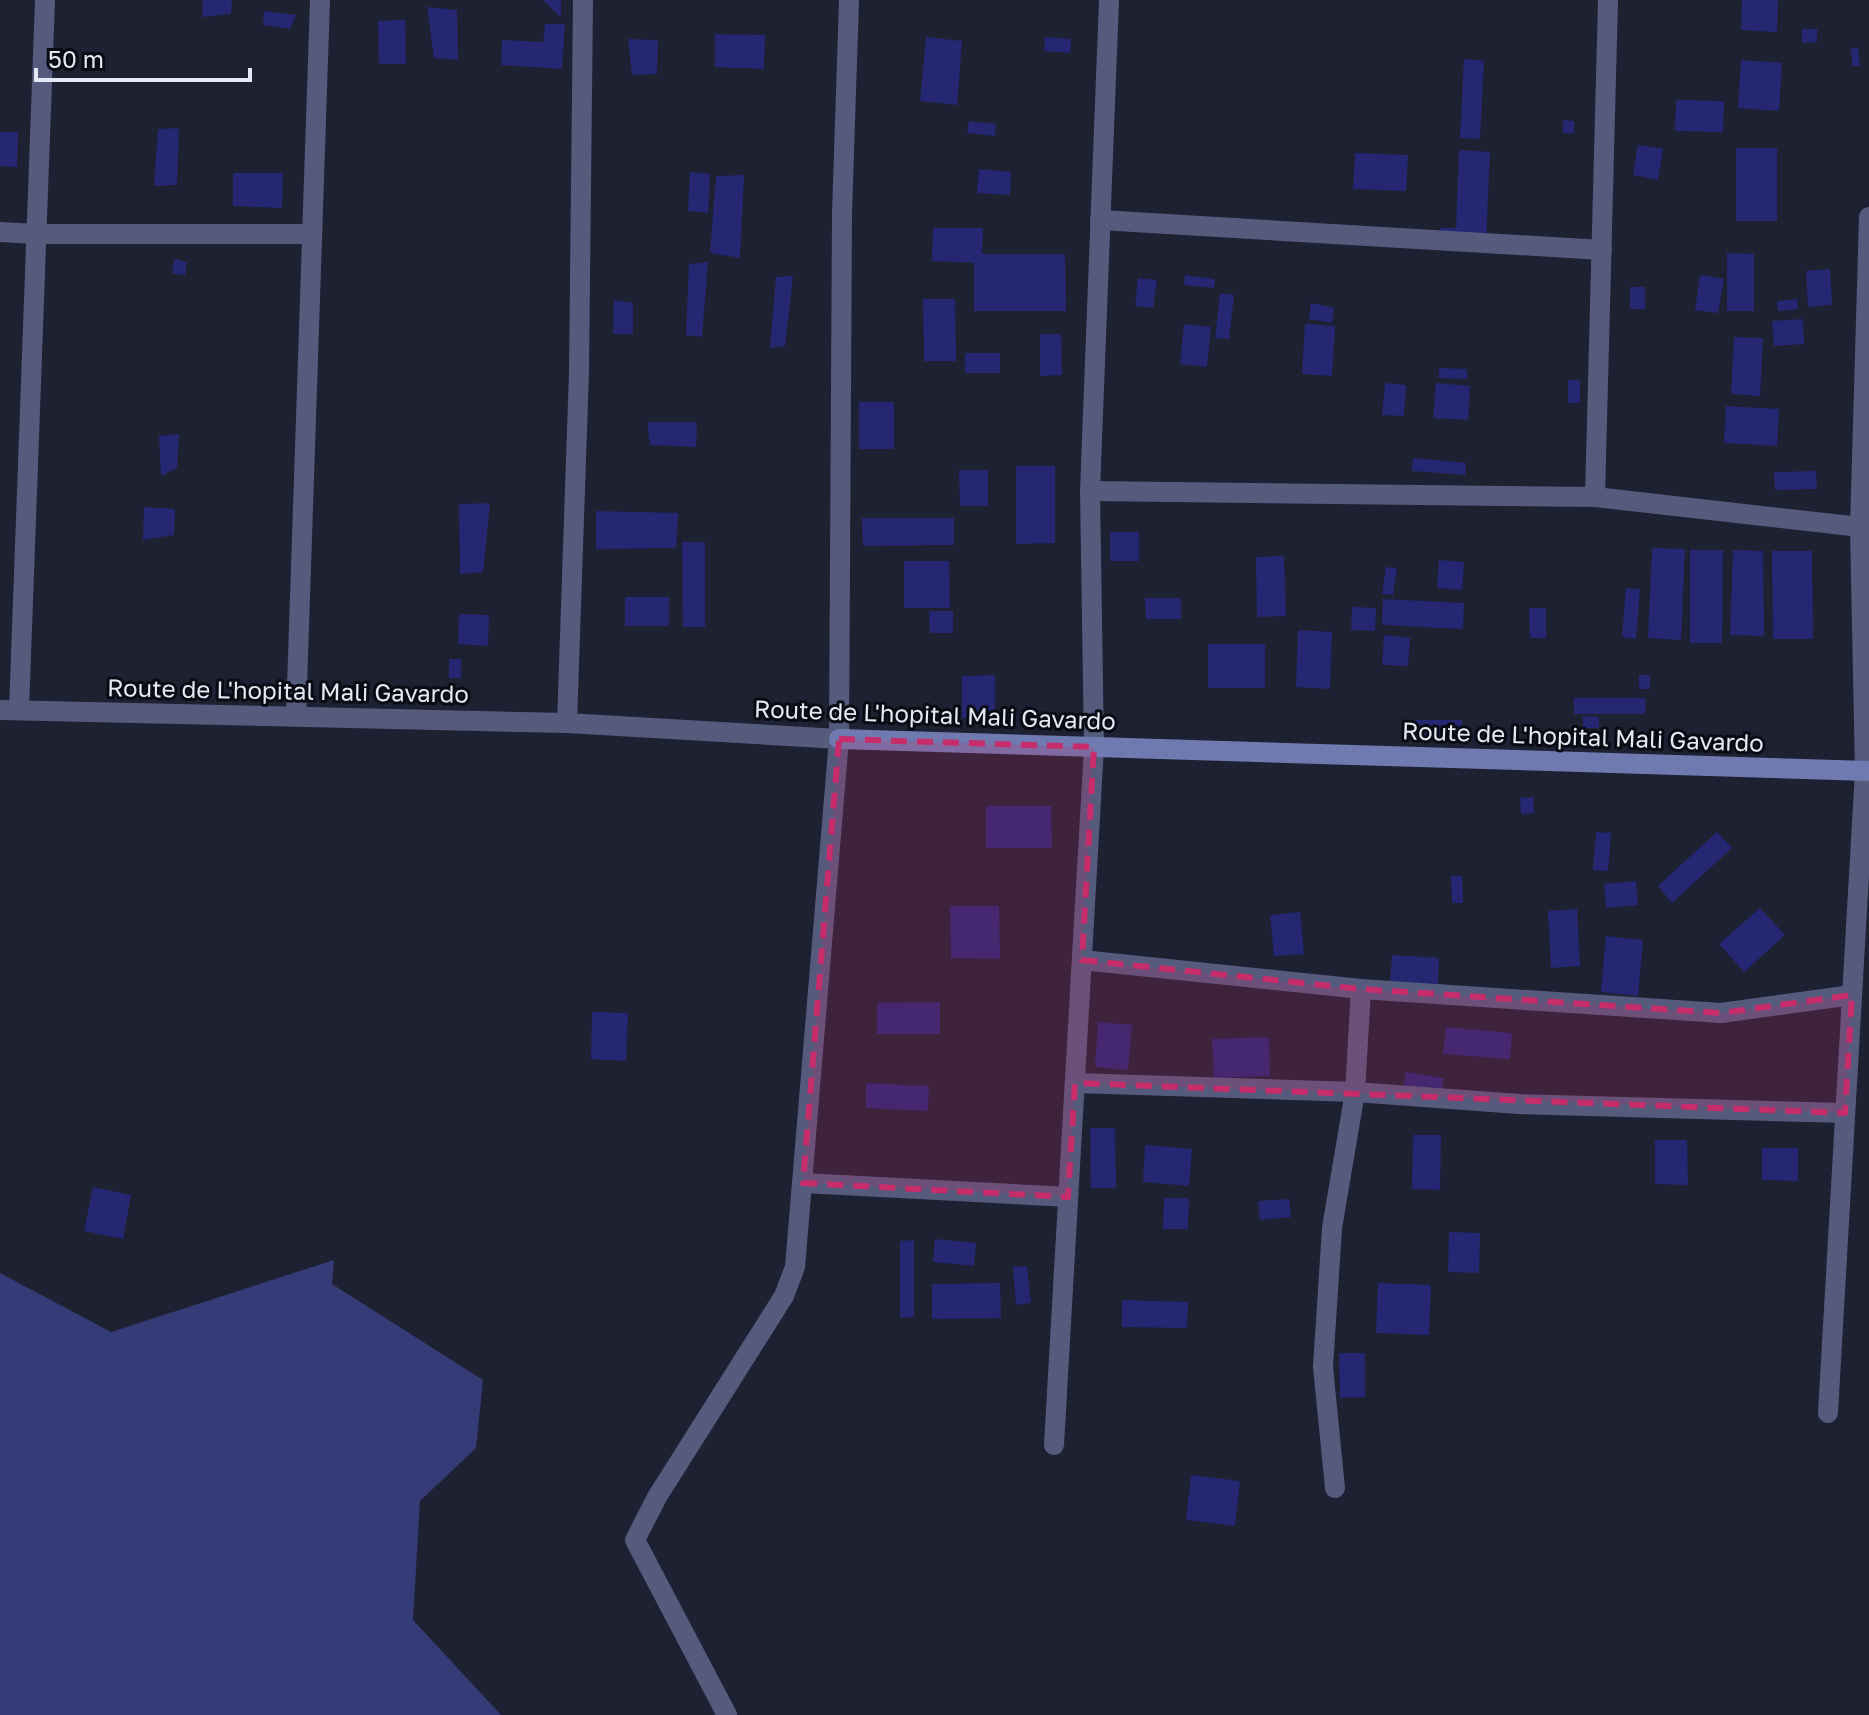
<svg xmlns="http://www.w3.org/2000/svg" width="1869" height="1715" font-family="'Golos Text',sans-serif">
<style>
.green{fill:#343b76}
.building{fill:#252772}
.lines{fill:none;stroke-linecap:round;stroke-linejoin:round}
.minor{stroke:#545b7d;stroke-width:20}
.tertiary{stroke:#545b7d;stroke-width:20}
.secondary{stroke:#6f7ab1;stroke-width:20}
.marked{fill:#c62d6a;fill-opacity:0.2;stroke:#c62d6a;stroke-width:6;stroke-dasharray:16 10;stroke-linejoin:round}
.labels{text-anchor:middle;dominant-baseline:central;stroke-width:6;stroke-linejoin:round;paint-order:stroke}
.street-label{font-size:24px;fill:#e6e9f5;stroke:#090b13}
</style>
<rect width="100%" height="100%" fill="#1d2132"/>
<path class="green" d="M334 1260 332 1284 483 1380 476 1448 420 1501 413 1620 501 1715H0V1273L111 1332Z"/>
<g class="building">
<path d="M203 0H232L231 14 202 17Z"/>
<path d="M543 0H561V18Z"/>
<path d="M1742 0H1778L1777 32 1741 30Z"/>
<path d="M427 7 457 10 458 60 434 58Z"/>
<path d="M264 11 296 15 290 29 263 25Z"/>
<path d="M405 20 406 64H379L378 21Z"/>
<path d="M545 24H565L562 69 501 65 502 40 543 42Z"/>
<path d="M1802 29H1817V42L1802 43Z"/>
<path d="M715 34 765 35 764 69 715 67Z"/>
<path d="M926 37 962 41 957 105 920 101Z"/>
<path d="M1045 37 1071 39 1070 53 1044 51Z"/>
<path d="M628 39 658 40 657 74 632 75Z"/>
<path d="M1858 47 1860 66H1852L1851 48Z"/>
<path d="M1464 59 1484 61 1480 139 1460 138Z"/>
<path d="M1741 60 1782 63 1779 111 1738 108Z"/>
<path d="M1676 100 1724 101 1723 132 1675 131Z"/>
<path d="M1563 120 1574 121V133H1563Z"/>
<path d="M969 121 996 124 995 136 967 133Z"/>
<path d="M179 128 177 185 154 186 158 129Z"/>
<path d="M0 132H18L17 167 0 166Z"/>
<path d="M1638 145 1663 149 1658 180 1633 175Z"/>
<rect x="1736" y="148" width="41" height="73"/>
<path d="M1459 150 1490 152 1486 242 1440 243V228H1456Z"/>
<path d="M1355 153 1408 155 1406 191 1353 189Z"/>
<path d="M979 169 1011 172 1010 195 977 193Z"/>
<path d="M690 172 710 174 708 213 688 211Z"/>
<path d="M233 173H283L282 208 233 206Z"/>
<path d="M744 175 740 258 710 253 716 176Z"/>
<path d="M933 228H983L982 254H1065L1066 311H974V263L932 261Z"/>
<path d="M1727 253 1754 254V311H1727Z"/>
<path d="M174 259 187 262 185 275 172 273Z"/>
<path d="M708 262 702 337 686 335 689 264Z"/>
<path d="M1830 269 1832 305 1808 307 1806 271Z"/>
<path d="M1185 275 1215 279 1214 288 1184 285Z"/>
<path d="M1700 275 1724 279 1718 313 1695 310Z"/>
<path d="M793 276 785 346 770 348 776 277Z"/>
<path d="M1138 278 1157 280 1153 308 1135 306Z"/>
<rect x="1630" y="287" width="15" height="22"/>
<path d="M1220 293 1234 295 1229 339 1215 338Z"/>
<path d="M923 299H955L956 361H924Z"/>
<path d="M1797 299 1798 309 1778 311 1777 301Z"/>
<path d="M614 300 633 303V334H613Z"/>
<path d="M1311 303 1334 308 1332 323 1309 319Z"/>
<path d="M1803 319 1804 344 1774 346 1772 321Z"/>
<path d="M1184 324 1211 327 1207 367 1180 364Z"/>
<path d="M1305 324 1335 326 1332 376 1302 374Z"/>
<path d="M1040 334H1061L1062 375 1040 376Z"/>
<path d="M1734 337 1763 338 1760 396 1731 394Z"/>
<rect x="965" y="353" width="35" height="20"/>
<path d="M1439 368 1467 369V379L1439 378Z"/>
<rect x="1568" y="380" width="12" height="23"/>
<path d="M1385 383 1406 385 1404 416 1382 415Z"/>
<path d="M1436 383 1470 386 1468 420 1433 418Z"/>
<rect x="859" y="402" width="35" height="47"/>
<path d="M1726 406 1779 409 1777 446 1724 443Z"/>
<path d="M647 422H697L696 447 650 445Z"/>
<path d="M179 434 177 468 161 476 159 436Z"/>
<path d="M1413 458 1466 463 1465 475 1412 471Z"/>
<path d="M1016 466H1055V543L1016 544Z"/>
<path d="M959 470H988V506H960Z"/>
<path d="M1816 471 1817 489 1775 490 1774 472Z"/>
<path d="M490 503 483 572 460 574 459 504Z"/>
<path d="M144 507 175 509 174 535 143 540Z"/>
<path d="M596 511 678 513 676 548 596 549Z"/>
<path d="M862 518H954V545L863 546Z"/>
<rect x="1110" y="532" width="29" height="29"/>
<path d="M682 542H705V627H683Z"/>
<path d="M1652 548 1685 549 1681 640 1648 638Z"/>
<path d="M1690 550H1723L1722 643H1690Z"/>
<path d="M1733 550 1763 551 1764 636 1730 635Z"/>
<path d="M1772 551H1812L1813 639H1773Z"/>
<path d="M1284 556 1286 616 1257 617 1256 557Z"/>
<path d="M1439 560 1464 562 1462 590 1437 588Z"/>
<path d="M904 561H949L950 608H904Z"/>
<path d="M1386 567 1397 568 1393 595 1382 594Z"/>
<path d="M1626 588 1640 589 1636 639 1622 637Z"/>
<rect x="625" y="597" width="44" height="29"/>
<path d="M1145 598H1181V619H1146Z"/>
<path d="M1383 599 1464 603 1463 629 1382 625Z"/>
<path d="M1352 607 1376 608 1375 631 1351 630Z"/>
<path d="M1529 608H1546V638H1530Z"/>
<path d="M929 611H953V633H930Z"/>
<path d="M459 614 489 615 488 646 458 644Z"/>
<path d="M1298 630 1332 632 1330 689 1296 687Z"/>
<path d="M1384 635 1410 638 1408 666 1382 665Z"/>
<rect x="1208" y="644" width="57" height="44"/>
<rect x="449" y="659" width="12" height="19"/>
<path d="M995 675V718H962V676Z"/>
<rect x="1639" y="675" width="11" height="14"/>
<path d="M1574 698H1646L1645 714H1574Z"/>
<path d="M1583 716 1599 717V728H1583Z"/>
<rect x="1412" y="720" width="50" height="21"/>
<path d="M1533 797 1534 813 1521 814 1520 798Z"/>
<path d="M986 806H1051L1052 848H986Z"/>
<path d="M1596 832 1611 833 1608 871 1593 870Z"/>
<path d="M1717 832 1732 848 1672 903 1658 886Z"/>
<path d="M1451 876H1462L1463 903H1452Z"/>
<path d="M1636 881 1638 905 1606 908 1604 884Z"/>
<path d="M950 906H999L1000 959 951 958Z"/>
<path d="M1760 908 1785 935 1744 972 1719 944Z"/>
<path d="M1577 909 1580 966 1551 968 1548 911Z"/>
<path d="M1300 912 1304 954 1274 956 1270 915Z"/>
<path d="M1606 936 1643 940 1638 996 1601 992Z"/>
<path d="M1392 955 1439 958 1438 985 1390 982Z"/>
<path d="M940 1002V1034H877V1003Z"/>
<path d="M592 1012 628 1013 626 1061 591 1059Z"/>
<path d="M1098 1022 1132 1025 1128 1070 1095 1067Z"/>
<path d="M1446 1027 1512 1033 1510 1059 1443 1054Z"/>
<path d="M1269 1037 1270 1076 1214 1078 1212 1039Z"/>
<path d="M1406 1072 1444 1078 1441 1095 1403 1089Z"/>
<path d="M866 1083 929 1086 928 1111 866 1108Z"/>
<path d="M1090 1128H1115L1116 1188H1091Z"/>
<path d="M1413 1135H1441L1440 1190 1412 1189Z"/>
<path d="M1655 1140H1687L1688 1185 1655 1184Z"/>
<path d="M1145 1145 1192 1149 1189 1186 1143 1182Z"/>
<path d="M1762 1148H1798V1181L1762 1180Z"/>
<path d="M93 1187 131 1195 123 1239 84 1231Z"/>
<path d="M1164 1198H1189L1188 1229H1163Z"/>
<path d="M1289 1199 1291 1217 1260 1220 1258 1201Z"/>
<path d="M1449 1232 1480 1233 1479 1273 1448 1272Z"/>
<path d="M935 1239 976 1243 974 1266 933 1262Z"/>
<path d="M914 1240V1317L900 1318V1241Z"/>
<path d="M1027 1266 1031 1303 1016 1305 1013 1267Z"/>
<path d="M1000 1283 1001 1318 932 1319V1284Z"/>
<path d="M1378 1283 1431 1285 1429 1335 1376 1333Z"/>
<path d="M1122 1300 1188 1302 1187 1328 1122 1327Z"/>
<path d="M1339 1353H1365V1397L1340 1398Z"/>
<path d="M1191 1475 1240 1481 1235 1526 1186 1520Z"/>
</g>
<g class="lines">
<g class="minor">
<path d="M1100 220 1602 250"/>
<path d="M0 232 37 234H312"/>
<path d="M1090 491 1595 497 1860 527"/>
<path d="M1595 497 1608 0"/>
<path d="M19 710 45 0"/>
<path d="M296 716 320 0"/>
<path d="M567 723 579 372 583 0"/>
<path d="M1082 960 1361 989 1721 1013 1852 995"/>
<path d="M1075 1083 1355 1092 1519 1104 1845 1113"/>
<path d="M803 1183 1068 1197"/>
<path d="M1828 1413 1865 771"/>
<path d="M1054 1445 1094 747 1090 491 1109 0"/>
<path d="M1335 1488 1323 1367 1332 1228 1355 1092 1361 989"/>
<path d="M727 1715 635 1540 657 1497 784 1296 795 1267 839 739 842 214 849 0"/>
</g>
<g class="tertiary">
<path d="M0 710 567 723 839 739"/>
<path d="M1865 771 1860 527 1869 217"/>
</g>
<path class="secondary" d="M839 739 1869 771"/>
</g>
<path class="marked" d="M839 739 1094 747 1082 960 1361 989 1721 1013 1852 995 1845 1113 1075 1083 1068 1197 803 1183Z"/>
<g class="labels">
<g class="street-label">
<text transform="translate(288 690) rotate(1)">Route de L'hopital Mali Gavardo</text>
<text transform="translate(935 714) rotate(2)">Route de L'hopital Mali Gavardo</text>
<text transform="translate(1583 736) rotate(2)">Route de L'hopital Mali Gavardo</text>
</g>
</g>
<path d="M36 68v12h214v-12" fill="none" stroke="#e6e9f5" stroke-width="4"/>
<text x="48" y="68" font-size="24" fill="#e6e9f5" stroke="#090b13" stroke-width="6" paint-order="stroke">50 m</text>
</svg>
